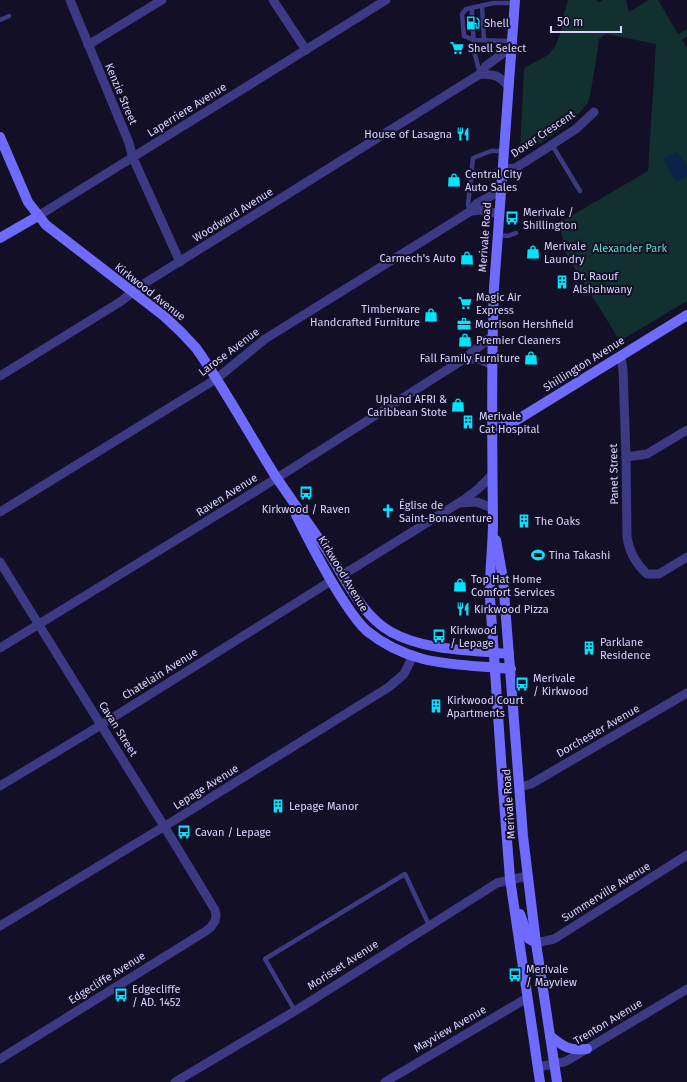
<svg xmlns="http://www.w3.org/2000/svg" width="687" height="1082" font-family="'Fira Sans',sans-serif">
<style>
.green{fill:#12302f}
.water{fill:#0c2248}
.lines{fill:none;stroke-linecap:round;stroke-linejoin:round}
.lane{stroke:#3d3a85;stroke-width:4.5}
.street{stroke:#3d3a85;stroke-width:9}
.secondary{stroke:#6f6bff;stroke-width:10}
.labels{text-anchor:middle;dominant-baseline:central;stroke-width:4;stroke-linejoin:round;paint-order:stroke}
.poi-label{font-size:11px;fill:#d9d4ff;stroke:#130f26;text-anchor:start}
.street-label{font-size:11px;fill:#d9d4ff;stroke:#130f26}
.park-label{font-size:11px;fill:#5fe0c0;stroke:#130f26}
</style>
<rect width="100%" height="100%" fill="#130f26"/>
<path class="green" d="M568 0H596L599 2 603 0H626L629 12 649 0H658L678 34 687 29V36L682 40 687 48V301L620 341 567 256 559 223 648 171 656 44 606 34 599 39C598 47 591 97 588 102 577 120 540 146 520 153L524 68 548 55 556 45 562 28V21Z"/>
<path class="water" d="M677 151 687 166V176L676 182 663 160Z"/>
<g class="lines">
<g class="lane">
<path d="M482 6 484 40"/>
<path d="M472 8V17"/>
<path d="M0 20 9 16"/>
<path d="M473 29 474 51 480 74"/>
<path d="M511 41 474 40 464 36 462 14 466 9 494 3H515"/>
<path d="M552 145 580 191"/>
<path d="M471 211 468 205 473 158 491 151H503"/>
<path d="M498 235 508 236 516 233"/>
<path d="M295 1011 265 959 405 874 429 925"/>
</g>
<g class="street">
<path d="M70 0 129 143 133 158 180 262"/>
<path d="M273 0 306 50"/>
<path d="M88 45 162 0"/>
<path d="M480 74C495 75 498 74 508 86"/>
<path d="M502 169 515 168 525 162 576 129 594 112"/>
<path d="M471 211 481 210 498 214"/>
<path d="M38 216 386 0"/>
<path d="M621 356 623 370 626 457 627 537C629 551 636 564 647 574H659L687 557"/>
<path d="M464 359H479L492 365"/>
<path d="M0 376 120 302 142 285 480 74 486 66 511 47"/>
<path d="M626 457 647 454 687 430"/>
<path d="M459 503 477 502 492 508"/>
<path d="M0 512 216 379 265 339 471 211 476 204 500 191"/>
<path d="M0 562 101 725 164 826 215 910 216 915 215 921 211 927 206 931 0 1059"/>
<path d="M343 574 354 568 465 499 478 489 492 475"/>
<path d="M0 648 277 478 464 359 492 336"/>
<path d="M0 786 101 725 331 581"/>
<path d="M520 787 531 784 687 693"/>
<path d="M0 926 178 818 389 687 404 674 413 656"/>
<path d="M536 943 554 939 687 855"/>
<path d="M538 1067 564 1062 570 1059 687 989"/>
<path d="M175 1082 295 1011 497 883 527 876"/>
<path d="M385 1082 527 998"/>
</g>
<g class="secondary">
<path d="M515 0 494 288C491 366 492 444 493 522 493 548 489 573 490 598L503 788 510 879 540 1082"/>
<path d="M0 137 28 202 46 225 164 316 181 332 196 348C225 389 249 434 276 477 293 502 311 527 328 552 346 579 361 615 391 632 425 651 472 650 509 654"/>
<path d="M0 238 38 216"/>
<path d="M492 430 512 423 687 315"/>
<path d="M296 515C310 543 324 570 341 597 349 609 356 621 367 631 383 644 404 654 423 659 451 666 482 666 511 669"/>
<path d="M496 540 503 579 523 836 536 943 557 1082"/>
<path d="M520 914 529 939 536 943"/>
<path d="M550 1036C564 1047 569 1051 587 1049"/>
</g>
</g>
<defs>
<g id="fuel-bare" transform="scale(1.08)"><path d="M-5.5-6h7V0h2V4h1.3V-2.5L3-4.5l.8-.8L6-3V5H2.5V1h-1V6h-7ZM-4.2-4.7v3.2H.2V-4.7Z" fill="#00e5ff" stroke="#130f26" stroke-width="2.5" paint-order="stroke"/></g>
<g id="supermarket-bare" transform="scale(1.08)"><path d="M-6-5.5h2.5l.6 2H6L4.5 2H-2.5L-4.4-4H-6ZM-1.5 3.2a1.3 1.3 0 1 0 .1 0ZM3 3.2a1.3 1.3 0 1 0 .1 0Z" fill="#00e5ff" stroke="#130f26" stroke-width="2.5" paint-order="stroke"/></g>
<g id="restaurant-bare" transform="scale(1.08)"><path d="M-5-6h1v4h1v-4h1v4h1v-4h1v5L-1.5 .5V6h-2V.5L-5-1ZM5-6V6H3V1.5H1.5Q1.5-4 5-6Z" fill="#00e5ff" stroke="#130f26" stroke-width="2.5" paint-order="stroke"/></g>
<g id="shop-bare" transform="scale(1.08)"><path d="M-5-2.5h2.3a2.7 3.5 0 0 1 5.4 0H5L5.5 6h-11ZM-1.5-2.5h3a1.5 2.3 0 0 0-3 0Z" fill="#00e5ff" stroke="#130f26" stroke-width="2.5" paint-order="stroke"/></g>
<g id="bus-bare" transform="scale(1.08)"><path d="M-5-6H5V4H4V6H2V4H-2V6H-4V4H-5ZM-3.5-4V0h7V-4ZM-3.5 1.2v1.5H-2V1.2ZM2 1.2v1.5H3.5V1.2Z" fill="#00e5ff" stroke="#130f26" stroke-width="2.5" paint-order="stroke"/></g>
<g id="building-bare" transform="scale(1.08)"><path d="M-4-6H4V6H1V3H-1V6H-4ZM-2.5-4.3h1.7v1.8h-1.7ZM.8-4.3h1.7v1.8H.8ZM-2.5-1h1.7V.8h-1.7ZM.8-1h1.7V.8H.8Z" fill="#00e5ff" stroke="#130f26" stroke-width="2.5" paint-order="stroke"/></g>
<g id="office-bare" transform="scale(1.08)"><path d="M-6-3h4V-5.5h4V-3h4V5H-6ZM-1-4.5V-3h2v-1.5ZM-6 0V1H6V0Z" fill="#00e5ff" stroke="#130f26" stroke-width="2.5" paint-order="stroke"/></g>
<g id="church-bare" transform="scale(1.08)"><path d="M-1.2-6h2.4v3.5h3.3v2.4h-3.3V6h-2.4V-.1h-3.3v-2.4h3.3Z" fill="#00e5ff" stroke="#130f26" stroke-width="2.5" paint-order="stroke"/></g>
<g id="stadium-bare" transform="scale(1.08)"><path d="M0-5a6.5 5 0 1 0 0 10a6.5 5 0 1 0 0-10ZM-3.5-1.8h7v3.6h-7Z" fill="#00e5ff" stroke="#130f26" stroke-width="2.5" paint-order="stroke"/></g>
</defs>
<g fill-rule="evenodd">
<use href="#fuel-bare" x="473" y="23"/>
<use href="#supermarket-bare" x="457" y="48"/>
<use href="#restaurant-bare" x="463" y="134"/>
<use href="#shop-bare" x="454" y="180"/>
<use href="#bus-bare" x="512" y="218"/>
<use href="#shop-bare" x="533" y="252"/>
<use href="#shop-bare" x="467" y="258"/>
<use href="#building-bare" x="562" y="282"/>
<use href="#supermarket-bare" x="465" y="303"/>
<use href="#shop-bare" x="431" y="315"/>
<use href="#office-bare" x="464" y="324"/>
<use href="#shop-bare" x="465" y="340"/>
<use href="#shop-bare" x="531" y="358"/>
<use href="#shop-bare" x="458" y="405"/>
<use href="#building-bare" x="468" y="422"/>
<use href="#bus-bare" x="306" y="493"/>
<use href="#church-bare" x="388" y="511"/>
<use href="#building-bare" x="524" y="521"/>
<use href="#stadium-bare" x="538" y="555"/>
<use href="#shop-bare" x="460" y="585"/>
<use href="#restaurant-bare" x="463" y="609"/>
<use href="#bus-bare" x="439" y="636"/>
<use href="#building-bare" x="589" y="648"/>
<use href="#bus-bare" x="522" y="684"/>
<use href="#building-bare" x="436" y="706"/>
<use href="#building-bare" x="278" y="806"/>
<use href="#bus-bare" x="184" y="832"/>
<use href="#bus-bare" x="515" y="975"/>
<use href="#bus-bare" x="121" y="995"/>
</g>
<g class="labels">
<g class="poi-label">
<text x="484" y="23">Shell</text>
<text x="468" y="48">Shell Select</text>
<text x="452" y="134" text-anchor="end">House of Lasagna</text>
<text x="465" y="174">Central City<tspan x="465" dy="13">Auto Sales</tspan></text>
<text x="523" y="212">Merivale /<tspan x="523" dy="13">Shillington</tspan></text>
<text x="544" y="246">Merivale<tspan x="544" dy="13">Laundry</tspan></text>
<text x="456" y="258" text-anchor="end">Carmech's Auto</text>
<text x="573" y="276">Dr. Raouf<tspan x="573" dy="13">Alshahwany</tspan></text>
<text x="476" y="297">Magic Air<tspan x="476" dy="13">Express</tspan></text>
<text x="420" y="309" text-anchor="end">Timberware<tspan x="420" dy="13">Handcrafted Furniture</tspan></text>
<text x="475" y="324">Morrison Hershfield</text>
<text x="476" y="340">Premier Cleaners</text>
<text x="520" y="358" text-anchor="end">Fall Family Furniture</text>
<text x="447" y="399" text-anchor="end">Upland AFRI &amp;<tspan x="447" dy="13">Caribbean Stote</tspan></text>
<text x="479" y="416">Merivale<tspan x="479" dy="13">Cat Hospital</tspan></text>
<text x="399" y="505">Église de<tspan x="399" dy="13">Saint-Bonaventure</tspan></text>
<text x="306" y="509" text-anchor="middle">Kirkwood / Raven</text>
<text x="535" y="521">The Oaks</text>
<text x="549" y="555">Tina Takashi</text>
<text x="471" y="579">Top Hat Home<tspan x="471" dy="13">Comfort Services</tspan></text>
<text x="474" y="609">Kirkwood Pizza</text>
<text x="450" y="630">Kirkwood<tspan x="450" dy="13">/ Lepage</tspan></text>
<text x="600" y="642">Parklane<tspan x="600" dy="13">Residence</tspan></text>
<text x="533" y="678">Merivale<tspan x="533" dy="13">/ Kirkwood</tspan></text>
<text x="447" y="700">Kirkwood Court<tspan x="447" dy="13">Apartments</tspan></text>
<text x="289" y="806">Lepage Manor</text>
<text x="195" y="832">Cavan / Lepage</text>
<text x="526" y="969">Merivale<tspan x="526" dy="13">/ Mayview</tspan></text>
<text x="132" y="989">Edgecliffe<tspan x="132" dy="13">/ AD. 1452</tspan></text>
</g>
<g class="street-label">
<text transform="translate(121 94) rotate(67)">Kenzie Street</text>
<text transform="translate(187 110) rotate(-32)">Laperriere Avenue</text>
<text transform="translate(543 134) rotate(-34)">Dover Crescent</text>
<text transform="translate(233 215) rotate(-32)">Woodward Avenue</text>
<text transform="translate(485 237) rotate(-86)">Merivale Road</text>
<text transform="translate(150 292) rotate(38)">Kirkwood Avenue</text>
<text transform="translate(229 352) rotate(-37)">Larose Avenue</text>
<text transform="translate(584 364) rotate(-32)">Shillington Avenue</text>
<text transform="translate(614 474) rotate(-91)">Panet Street</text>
<text transform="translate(227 495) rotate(-32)">Raven Avenue</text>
<text transform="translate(343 574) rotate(59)">Kirkwood Avenue</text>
<text transform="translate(160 674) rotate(-32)">Chatelain Avenue</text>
<text transform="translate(118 729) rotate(58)">Cavan Street</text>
<text transform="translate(598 731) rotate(-30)">Dorchester Avenue</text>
<text transform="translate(206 787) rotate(-32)">Lepage Avenue</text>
<text transform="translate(509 804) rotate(-94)">Merivale Road</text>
<text transform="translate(606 892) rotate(-32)">Summerville Avenue</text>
<text transform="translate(343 965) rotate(-33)">Morisset Avenue</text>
<text transform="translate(107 978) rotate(-32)">Edgecliffe Avenue</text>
<text transform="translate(608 1022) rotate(-31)">Trenton Avenue</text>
<text transform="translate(450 1029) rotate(-30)">Mayview Avenue</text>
</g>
<g class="park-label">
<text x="630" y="248">Alexander Park</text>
</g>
</g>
<path d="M551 26v6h70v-6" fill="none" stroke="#d9d4ff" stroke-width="2"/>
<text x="557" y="26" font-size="12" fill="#d9d4ff" stroke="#130f26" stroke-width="3" paint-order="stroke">50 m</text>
</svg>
